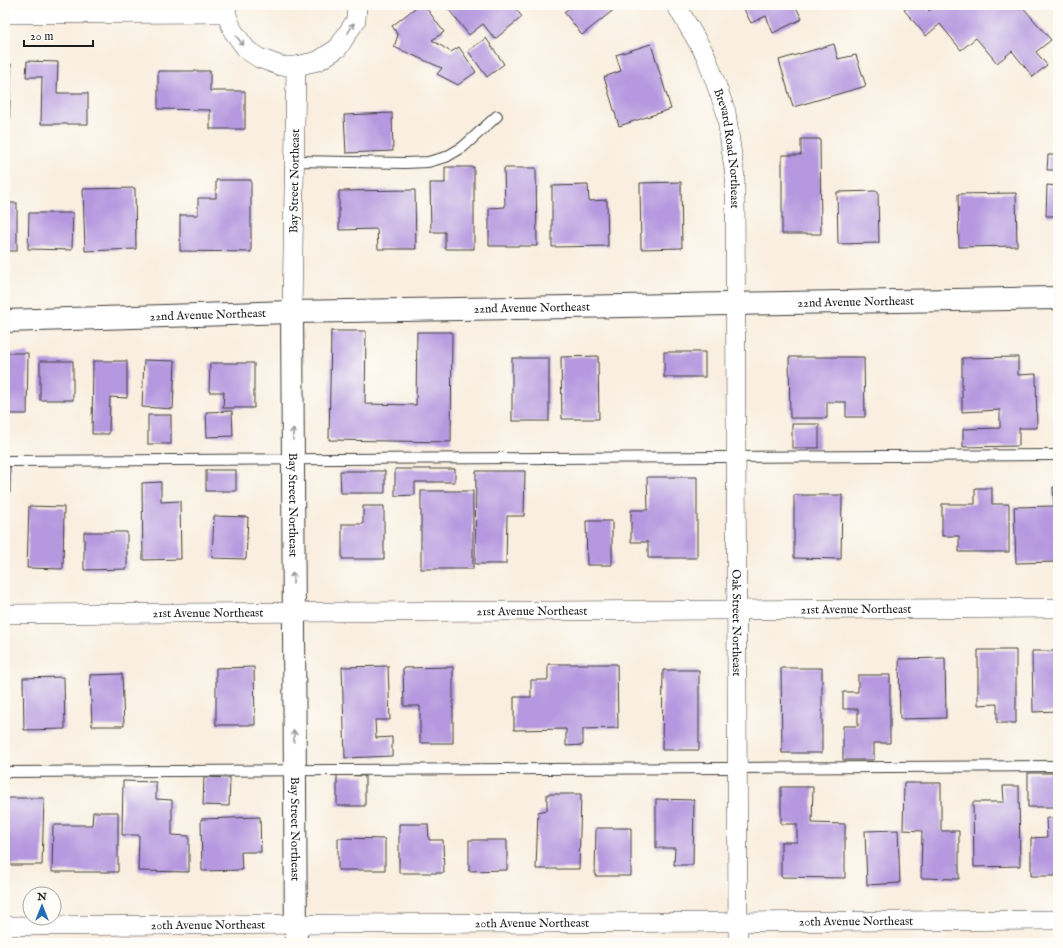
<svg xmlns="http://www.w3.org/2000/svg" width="1063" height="948" font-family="'IM FELL English',serif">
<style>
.building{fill:#b598df}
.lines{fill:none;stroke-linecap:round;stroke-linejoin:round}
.service-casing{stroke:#3d3c39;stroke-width:12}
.minor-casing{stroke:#3d3c39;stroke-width:20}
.tertiary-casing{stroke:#3d3c39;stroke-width:24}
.service{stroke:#fff;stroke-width:10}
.minor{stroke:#fff;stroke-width:19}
.tertiary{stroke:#fff;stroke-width:22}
.oneway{stroke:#999}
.labels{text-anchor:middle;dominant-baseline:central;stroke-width:3;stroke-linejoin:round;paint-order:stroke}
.street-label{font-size:12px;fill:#1c1c1c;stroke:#fdfcf7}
</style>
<rect width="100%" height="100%" fill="#fdfcf7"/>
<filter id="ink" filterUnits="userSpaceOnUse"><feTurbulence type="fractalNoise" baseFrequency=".025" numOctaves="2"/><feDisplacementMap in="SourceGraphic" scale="8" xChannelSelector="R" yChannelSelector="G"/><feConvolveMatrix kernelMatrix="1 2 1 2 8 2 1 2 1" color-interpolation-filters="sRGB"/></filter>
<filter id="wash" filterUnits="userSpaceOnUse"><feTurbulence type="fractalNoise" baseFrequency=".012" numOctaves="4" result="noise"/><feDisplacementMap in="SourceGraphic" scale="16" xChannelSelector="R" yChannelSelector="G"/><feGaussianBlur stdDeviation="0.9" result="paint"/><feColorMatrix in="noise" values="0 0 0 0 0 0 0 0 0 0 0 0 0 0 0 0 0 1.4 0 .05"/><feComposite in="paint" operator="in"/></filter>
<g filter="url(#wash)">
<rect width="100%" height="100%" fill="#f9eedf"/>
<g id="blocks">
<g class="building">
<path d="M419 5H424L444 32 432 40 451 52 459 47 476 72 458 85 437 74 442 68 394 47 398 35 392 26Z"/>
<path d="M445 5H513L522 17 495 39 483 24 469 35Z"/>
<path d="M573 5H613L616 8 582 35 564 12Z"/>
<path d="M747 5H795L802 19 773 33 766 16 751 23 743 7Z"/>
<path d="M911 5H924L929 11 936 5H1021L1051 40 1036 52 1047 65 1033 77 1012 51 997 63 976 38 961 50 940 24 926 36 904 10Z"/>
<path d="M486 38 504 64 487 77 468 51Z"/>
<path d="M651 44 671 109 619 126 604 77 621 71 616 55Z"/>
<path d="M834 44 838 59 856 55 866 86 793 107 779 60Z"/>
<path d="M27 61 58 62 57 93H88V124H41L42 77H26Z"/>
<path d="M5 64H11L9 127 5 126Z"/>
<path d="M158 71H210V91H245V129H210V110L158 109Z"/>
<path d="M392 113 393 151 346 153 344 115Z"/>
<path d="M801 139H820L821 234H782V155H801Z"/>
<path d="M1048 155H1058V170H1047Z"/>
<path d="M445 167H474V249H445V232H431L430 183H445Z"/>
<path d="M504 168H536L537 246H489V208L505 207Z"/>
<path d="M216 180H251V252L180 251V215H198V198H216Z"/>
<path d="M681 182 682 248 641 249 640 183Z"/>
<path d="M588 185 589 201 607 200 608 246 552 247V186Z"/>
<path d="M1047 185 1058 186V216H1046Z"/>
<path d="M135 188 136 249 85 251 83 189Z"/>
<path d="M415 190 416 249H378L377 229 339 230V191Z"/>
<path d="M878 191 879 243 838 244 837 192Z"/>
<path d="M1016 193 1017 246 959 247 958 194Z"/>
<rect x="5" y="203" width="12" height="48"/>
<path d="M29 213H73L72 250 28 249Z"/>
<path d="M331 331H366L365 404 416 405 417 332H452L451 442 329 440Z"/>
<rect x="664" y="352" width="41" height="25"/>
<path d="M5 353H28L27 414H5Z"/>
<path d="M598 356 599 419H562L561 357Z"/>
<path d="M789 357H864L865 417H846V402H827V418H790Z"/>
<path d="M1018 357V375L1036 374 1037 428H1019V446L963 447V429L1000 428V410L962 412V358Z"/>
<rect x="512" y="358" width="37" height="63"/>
<path d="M144 360 175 361 173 409 142 407Z"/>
<rect x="40" y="361" width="33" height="39"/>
<path d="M93 361H127V398L110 397 109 434H92Z"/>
<path d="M210 363H254V408H223L224 392H209Z"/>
<path d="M232 411 233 436 207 437 206 412Z"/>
<rect x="148" y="415" width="23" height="29"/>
<rect x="792" y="424" width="27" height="24"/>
<rect x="5" y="467" width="5" height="25"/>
<path d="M395 469H455V482H415V495L395 496Z"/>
<rect x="206" y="470" width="30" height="21"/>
<path d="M340 471H385V493H341Z"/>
<path d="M476 471H525L524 516H507L506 564H475Z"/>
<path d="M647 477H697V558H648V542H631V510H648Z"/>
<path d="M161 482V502L180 501 181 559 143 560 142 483Z"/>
<path d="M1053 487H1058V543H1055L1056 562 1016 563 1014 507 1054 506Z"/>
<path d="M975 488H992V504H1009V552H959V536H942V504H975Z"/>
<rect x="421" y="491" width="52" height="78"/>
<path d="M794 495H842L841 559 794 558Z"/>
<path d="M29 506 64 507 63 569 27 568Z"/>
<path d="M363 506H384V559H342V524H363Z"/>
<path d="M214 516 248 517 246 559 212 558Z"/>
<path d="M586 521H612V565H587Z"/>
<path d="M84 532H127V569L84 570Z"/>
<path d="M978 650H1016V723H997V704L978 705Z"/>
<path d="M1032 651H1058V711L1033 712Z"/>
<path d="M945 658 946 718 900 719 899 659Z"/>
<path d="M548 664H617L618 728 583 729V745L566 746V729L514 730V697H531V680H548Z"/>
<path d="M388 666 390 720H375L376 738 392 737V756L345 758 342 667Z"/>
<path d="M254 667 255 725H216V668Z"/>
<path d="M453 667V743H420V706H404L403 668Z"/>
<path d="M781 668H822V753H782Z"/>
<path d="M663 670H699V750H662Z"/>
<path d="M122 674 124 726H92L90 675Z"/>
<path d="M858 675H890V743H874V760H843V726H858V709H843V692H858Z"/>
<path d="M64 677 65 729 24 730 23 678Z"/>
<rect x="1028" y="773" width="30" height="34"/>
<path d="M337 775 365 776V806H337Z"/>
<path d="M204 777 230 778 229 806 203 805Z"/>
<path d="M123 781 156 782V799L172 800V835L189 836V872L138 871 139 835H122Z"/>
<path d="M904 783H941V831H959V879L921 878 922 831 903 830Z"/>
<path d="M1003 786H1019L1020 866 974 867 973 802H1004Z"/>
<path d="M781 787H813L812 823 845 824V878L781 877V842H797V824H781Z"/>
<path d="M547 794H581L579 869H536L538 812 547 810Z"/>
<path d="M5 798H44L42 865H5Z"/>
<path d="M656 799 694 800 693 865H674L675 848H656Z"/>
<path d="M93 812H118V872H52L53 825H92Z"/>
<path d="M260 817 261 852H241L242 870 202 871 201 819Z"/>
<path d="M1046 818H1058V876H1031V838L1047 837Z"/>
<path d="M399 824H428L429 840H443L444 873H399Z"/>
<path d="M596 828H631V876H595Z"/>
<path d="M898 830 900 883 867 885 865 831Z"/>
<path d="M338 838 385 839V870H338Z"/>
<path d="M469 840H507V870L469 871Z"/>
</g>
</g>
</g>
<g filter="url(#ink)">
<use href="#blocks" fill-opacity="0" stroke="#3d3c39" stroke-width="1"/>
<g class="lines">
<g class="service-casing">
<g id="service">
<path d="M295 161 405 163 428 162 446 157 463 147 497 116"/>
<path d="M5 461 1058 455"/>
<path d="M5 772 1058 766"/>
</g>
</g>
<g class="minor-casing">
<g id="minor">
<path d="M227 5 226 13 233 31 247 50 259 58 281 66H296L318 61 338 48 356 20 357 5"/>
<path id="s1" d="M676 5 706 56 726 112 735 177 738 943"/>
<path d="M5 14 226 13"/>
<path id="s2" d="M292 312 296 66"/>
<path id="s3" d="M5 614 1058 608"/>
<path id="s4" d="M5 926 1058 920"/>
</g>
</g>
<g class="tertiary-casing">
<g id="tertiary">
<path id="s5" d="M292 312 296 943"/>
<path id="s6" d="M5 321 292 312 1058 298"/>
</g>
</g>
<use href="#service" class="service"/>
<use href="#minor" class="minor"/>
<use href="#tertiary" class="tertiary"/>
</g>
<defs><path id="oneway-shaft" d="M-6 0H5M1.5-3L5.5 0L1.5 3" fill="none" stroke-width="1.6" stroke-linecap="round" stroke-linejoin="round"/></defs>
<g class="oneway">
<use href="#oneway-shaft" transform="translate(351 28) rotate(-58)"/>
<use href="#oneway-shaft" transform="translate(240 41) rotate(52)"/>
<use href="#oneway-shaft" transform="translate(293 434) rotate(-90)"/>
<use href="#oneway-shaft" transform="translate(293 578) rotate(-90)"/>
<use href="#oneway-shaft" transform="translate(294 736) rotate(-90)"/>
</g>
</g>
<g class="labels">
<g class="street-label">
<text stroke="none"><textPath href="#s1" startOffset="155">Brevard Road Northeast</textPath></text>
<text stroke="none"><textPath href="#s2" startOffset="131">Bay Street Northeast</textPath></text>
<text stroke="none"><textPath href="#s6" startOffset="851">22nd Avenue Northeast</textPath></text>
<text stroke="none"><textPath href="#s6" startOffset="527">22nd Avenue Northeast</textPath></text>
<text stroke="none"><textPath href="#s6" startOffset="203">22nd Avenue Northeast</textPath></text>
<text stroke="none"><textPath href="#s5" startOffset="193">Bay Street Northeast</textPath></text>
<text stroke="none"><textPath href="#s3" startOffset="851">21st Avenue Northeast</textPath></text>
<text stroke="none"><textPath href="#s3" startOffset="527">21st Avenue Northeast</textPath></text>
<text stroke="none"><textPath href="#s3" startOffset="203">21st Avenue Northeast</textPath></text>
<text stroke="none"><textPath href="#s1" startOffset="630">Oak Street Northeast</textPath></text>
<text stroke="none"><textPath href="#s5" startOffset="517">Bay Street Northeast</textPath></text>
<text stroke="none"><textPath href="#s4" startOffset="851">20th Avenue Northeast</textPath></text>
<text stroke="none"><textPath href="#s4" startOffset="527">20th Avenue Northeast</textPath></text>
<text stroke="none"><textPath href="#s4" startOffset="203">20th Avenue Northeast</textPath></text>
</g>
</g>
<rect width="1063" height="948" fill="none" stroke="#fdfcf7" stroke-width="20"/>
<g transform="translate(42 906)"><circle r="19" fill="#fdfcf7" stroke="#a3a29f"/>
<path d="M0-3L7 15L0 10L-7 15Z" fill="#1f6fb2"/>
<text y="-6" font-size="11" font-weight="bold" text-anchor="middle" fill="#1c1c1c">N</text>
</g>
<path d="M24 40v6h69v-6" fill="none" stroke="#1c1c1c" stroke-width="2"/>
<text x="30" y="40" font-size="12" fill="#1c1c1c" stroke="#fdfcf7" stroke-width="3" paint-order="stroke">20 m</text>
</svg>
